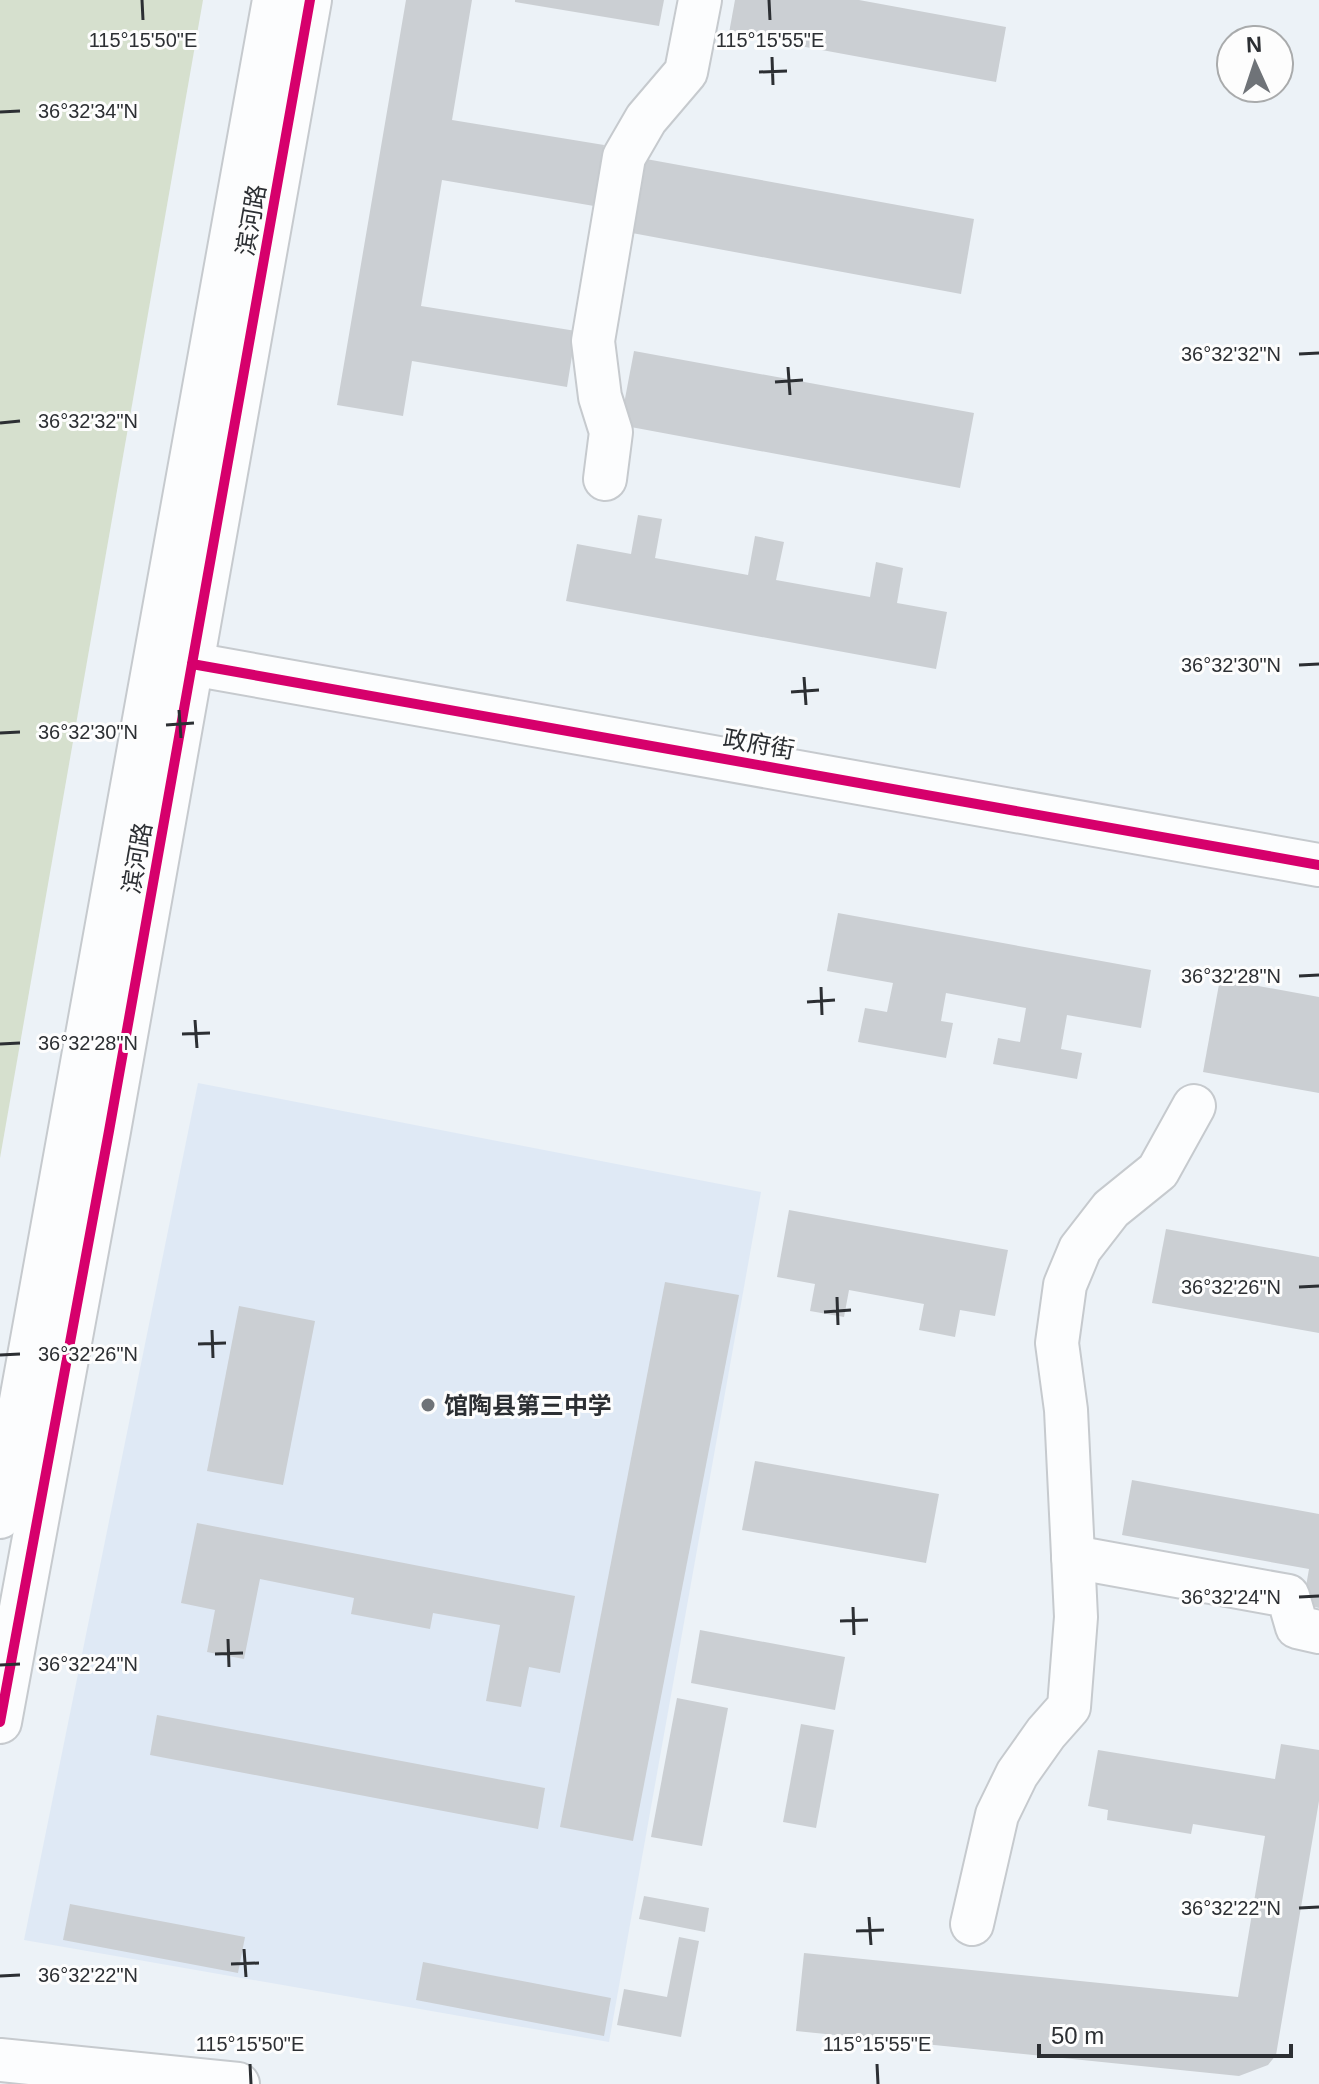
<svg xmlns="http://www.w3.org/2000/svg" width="1319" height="2084" font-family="Helvetica,'Noto Sans SC',sans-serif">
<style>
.built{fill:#dfe9f5}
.green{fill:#d6e0ce}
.building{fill:#cbcfd3}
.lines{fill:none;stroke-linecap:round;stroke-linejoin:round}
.minor-casing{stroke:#c6cace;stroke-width:46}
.minor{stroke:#fcfdfe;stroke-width:42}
.cycleway-casing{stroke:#fdfdfd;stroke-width:15}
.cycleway{stroke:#d6006c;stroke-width:10}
.ticks{fill:none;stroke:#2c2f33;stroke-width:3}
.poi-dot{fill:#6f7378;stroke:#fdfdfd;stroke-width:3}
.labels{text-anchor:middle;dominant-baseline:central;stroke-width:6;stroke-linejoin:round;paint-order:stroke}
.street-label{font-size:24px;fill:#2c2f33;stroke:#fdfdfd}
.poi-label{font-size:24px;font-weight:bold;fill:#2c2f33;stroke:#fdfdfd;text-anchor:start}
.ticks-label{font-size:20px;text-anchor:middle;fill:#2c2f33;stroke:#fdfdfd;stroke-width:6;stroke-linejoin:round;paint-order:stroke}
</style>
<rect width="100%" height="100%" fill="#ecf2f7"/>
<path class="built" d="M198 1083 761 1192 609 2042 24 1940Z"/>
<path class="green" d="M0 0H203L0 1158Z"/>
<g class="building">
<path d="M406 0H472L452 120 604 145 594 206 442 180 421 306 576 331 567 387 412 361 403 416 337 405Z"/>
<path d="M515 0H664L659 26 515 2Z"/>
<path d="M735 0H859L1006 27 996 82 729 33Z"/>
<path d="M646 159 974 219 961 294 632 233Z"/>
<path d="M634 351 974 413 960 488 620 425Z"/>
<path d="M638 515 662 519 655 558 748 575 755 536 784 542 776 580 870 597 876 562 903 568 897 603 947 612 936 669 566 601 577 544 631 554Z"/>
<path d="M838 913 1151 970 1141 1028 1067 1015 1061 1049 1082 1053 1077 1079 993 1064 998 1038 1020 1042 1026 1008 946 993 941 1021 953 1023 946 1058 858 1042 865 1008 887 1012 893 983 827 971Z"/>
<path d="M1220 979 1319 997V1093L1203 1072Z"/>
<path d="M789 1210 1008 1250 995 1316 960 1310 955 1337 919 1330 924 1304 849 1290 844 1317 810 1311 815 1284 777 1277Z"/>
<path d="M1166 1229 1319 1257V1333L1152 1303Z"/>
<path d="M665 1282 739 1295 633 1841 560 1827Z"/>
<path d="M239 1306 315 1321 283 1485 207 1471Z"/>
<path d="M755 1461 939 1494 926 1563 742 1530Z"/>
<path d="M1132 1480 1319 1514V1608L1303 1604 1309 1569 1122 1535Z"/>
<path d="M197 1523 575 1596 560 1673 529 1667 521 1707 486 1701 500 1625 433 1613 430 1629 351 1614 354 1598 260 1579 244 1659 207 1652 215 1610 181 1603Z"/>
<path d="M700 1630 845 1657 835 1710 691 1683Z"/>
<path d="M677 1698 728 1708 702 1846 651 1837Z"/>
<path d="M157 1715 545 1788 538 1829 150 1755Z"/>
<path d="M801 1724 834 1730 816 1828 783 1822Z"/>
<path d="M1281 1744 1319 1750V1801L1276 2055 1268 2065 1239 2076 796 2031 804 1953 1238 1997 1265 1836 1193 1824 1191 1834 1107 1820 1108 1810 1088 1806 1098 1750 1275 1779Z"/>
<path d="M644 1896 709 1908 705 1932 639 1919Z"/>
<path d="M70 1904 245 1937 238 1973 63 1940Z"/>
<path d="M679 1937 699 1941 681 2037 617 2025 624 1989 667 1997Z"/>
<path d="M423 1962 611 1998 604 2036 416 2000Z"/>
</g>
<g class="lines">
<g class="minor-casing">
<g id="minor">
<path d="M605 479 611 432 600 397 593 341 624 157 646 119 686 72 700 0"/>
<path d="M192 664 1319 865"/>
<path d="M0 1517 274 0"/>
<path d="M1073 1557 1288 1596 1297 1627 1319 1632"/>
<path d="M0 1722 109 1131 310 0"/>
<path d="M972 1924 997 1815 1017 1774 1046 1733 1069 1707 1076 1617 1066 1410 1057 1343 1065 1285 1080 1249 1111 1209 1158 1171 1194 1106"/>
<path d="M0 2060 238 2084"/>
</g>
</g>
<use href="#minor" class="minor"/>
<g class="cycleway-casing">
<g id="cycleway">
<path d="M192 664 1319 865"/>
<path d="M0 1722 109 1131 310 0"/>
</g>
</g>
<use href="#cycleway" class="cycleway"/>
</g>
<path class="ticks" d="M142 0 143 20M769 0 770 20M772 57 773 85M759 72 787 71M0 112 20 111M1299 354 1319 353M788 367 790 395M775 382 803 380M0 423 20 421M1299 665 1319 664M804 677 806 705M791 692 819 690M179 710 181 738M166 725 194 723M0 733 20 732M1299 976 1319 975M821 987 822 1015M807 1002 835 1000M195 1020 197 1048M182 1034 210 1033M0 1044 20 1043M1299 1287 1319 1286M837 1297 838 1325M824 1312 851 1310M212 1330 213 1358M198 1344 226 1343M0 1355 20 1354M1299 1597 1319 1596M853 1607 854 1635M840 1621 868 1620M228 1639 229 1667M215 1654 243 1653M0 1665 20 1664M1299 1908 1319 1907M869 1917 871 1945M856 1931 884 1930M244 1949 246 1977M231 1964 259 1963M0 1976 20 1975M250 2064 251 2084M877 2064 878 2084"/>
<circle class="poi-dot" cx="428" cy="1405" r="8"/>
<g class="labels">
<g class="street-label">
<text transform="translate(251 220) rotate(-80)">滨河路</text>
<text transform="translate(759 744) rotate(10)">政府街</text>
<text transform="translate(137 858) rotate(-80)">滨河路</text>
</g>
<g class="poi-label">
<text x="444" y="1405">馆陶县第三中学</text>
</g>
</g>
<g class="ticks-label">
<text x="143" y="47">115°15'50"E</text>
<text x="770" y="47">115°15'55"E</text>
<text x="88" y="118">36°32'34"N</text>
<text x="1231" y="361">36°32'32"N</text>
<text x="88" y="428">36°32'32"N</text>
<text x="1231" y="672">36°32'30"N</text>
<text x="88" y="739">36°32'30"N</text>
<text x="1231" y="983">36°32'28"N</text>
<text x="88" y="1050">36°32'28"N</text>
<text x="1231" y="1294">36°32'26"N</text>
<text x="88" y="1361">36°32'26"N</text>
<text x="1231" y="1604">36°32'24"N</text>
<text x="88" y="1671">36°32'24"N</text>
<text x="1231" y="1915">36°32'22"N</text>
<text x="88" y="1982">36°32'22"N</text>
<text x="250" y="2051">115°15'50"E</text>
<text x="877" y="2051">115°15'55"E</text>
</g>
<g transform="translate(1255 64) rotate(357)"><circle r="38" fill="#fdfdfd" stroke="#a9abac" stroke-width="2"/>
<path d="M0-6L14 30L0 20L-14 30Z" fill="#6f7378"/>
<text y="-12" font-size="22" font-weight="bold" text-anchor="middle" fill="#2c2f33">N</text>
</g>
<path d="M1039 2044v12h252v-12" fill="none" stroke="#2c2f33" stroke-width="4"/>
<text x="1051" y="2044" font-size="24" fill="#2c2f33" stroke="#fdfdfd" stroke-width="6" paint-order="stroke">50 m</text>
</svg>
